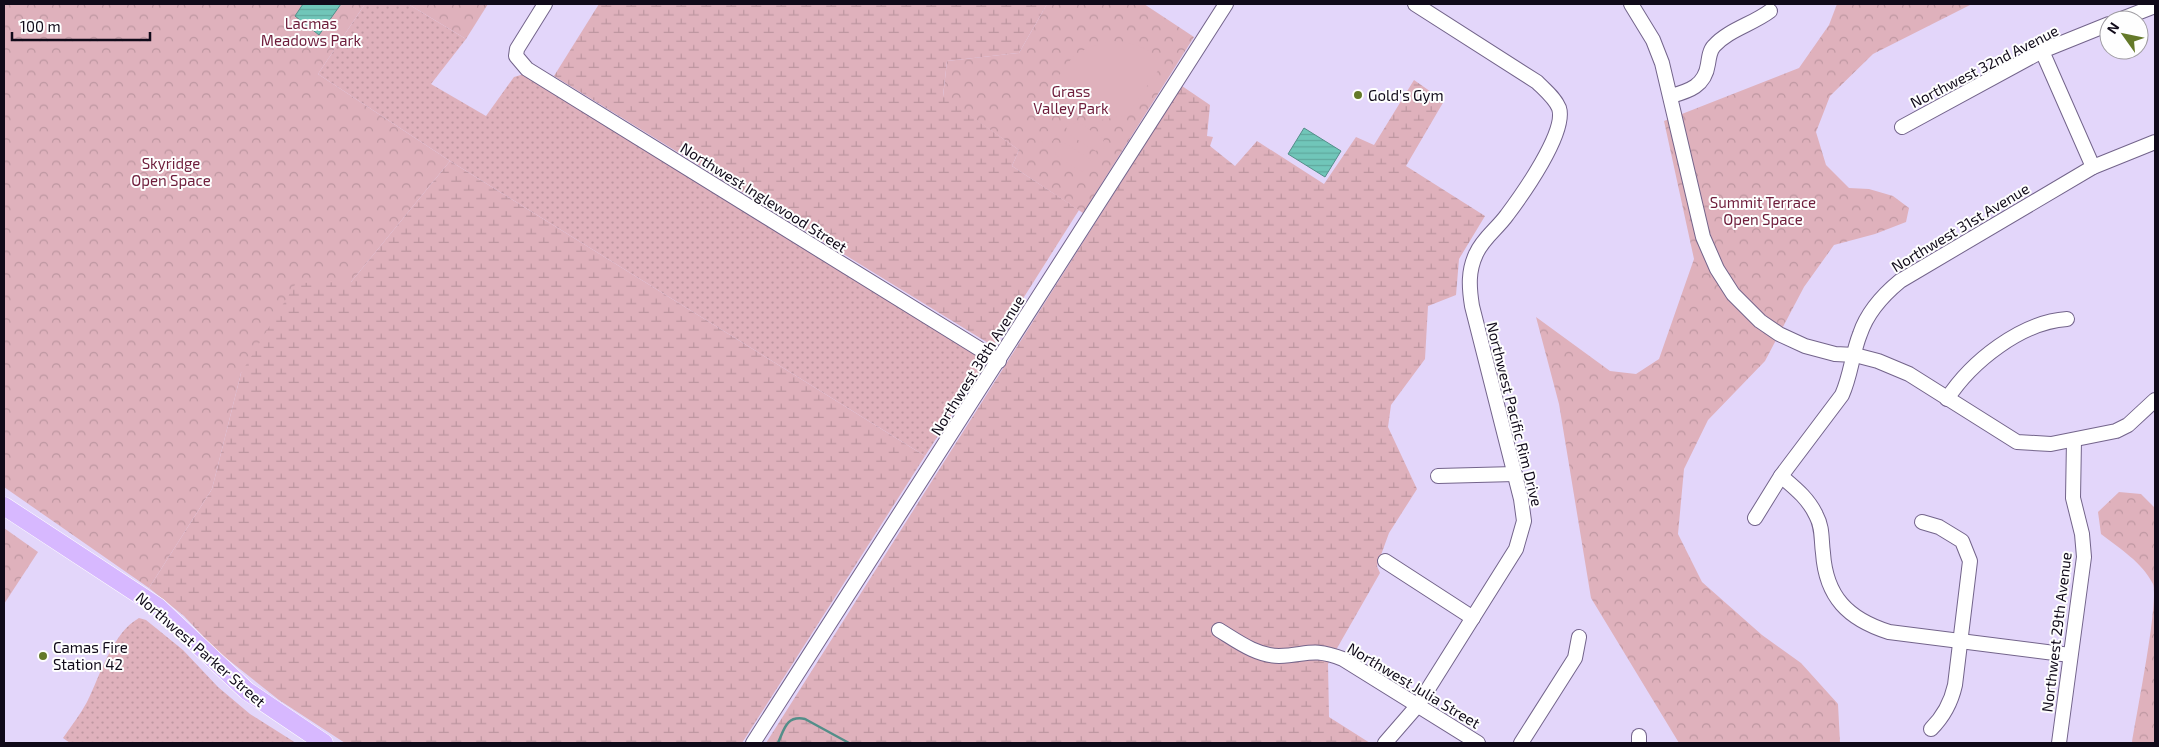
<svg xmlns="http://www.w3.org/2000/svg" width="2159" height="747" font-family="'Exo 2',sans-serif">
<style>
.grass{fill:url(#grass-dots)}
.forest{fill:url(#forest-crowns)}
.wetland{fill:url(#wetland-marsh)}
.pitch{fill:#dfb1bc}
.water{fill:url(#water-rules);stroke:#538e89}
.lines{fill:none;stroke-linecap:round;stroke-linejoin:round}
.stream{stroke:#538e89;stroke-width:2.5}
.minor-casing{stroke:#73648b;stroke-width:16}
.major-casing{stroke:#fff;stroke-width:19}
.minor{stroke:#fff;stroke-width:14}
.major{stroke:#d7b8ff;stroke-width:18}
.poi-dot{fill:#647929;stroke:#fefefe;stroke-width:2}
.labels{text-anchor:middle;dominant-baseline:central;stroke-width:4;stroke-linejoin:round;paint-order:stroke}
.park-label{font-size:15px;fill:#6e1d3b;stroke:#fefefe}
.street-label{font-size:15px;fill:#100a19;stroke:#fefefe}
.poi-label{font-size:15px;fill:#100a19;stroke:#fefefe;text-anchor:start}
</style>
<defs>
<pattern id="grass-dots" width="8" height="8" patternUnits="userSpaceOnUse" patternTransform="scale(1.25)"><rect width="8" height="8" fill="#dfb1bc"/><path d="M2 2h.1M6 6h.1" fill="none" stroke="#be97a1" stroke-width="1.8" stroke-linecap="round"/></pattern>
<pattern id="forest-crowns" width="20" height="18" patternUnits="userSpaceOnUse" patternTransform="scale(1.25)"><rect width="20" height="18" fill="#dfb1bc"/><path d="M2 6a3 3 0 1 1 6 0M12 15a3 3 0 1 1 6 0" fill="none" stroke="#be97a1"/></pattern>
<pattern id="wetland-marsh" width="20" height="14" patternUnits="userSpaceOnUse" patternTransform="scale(1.25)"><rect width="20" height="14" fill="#dfb1bc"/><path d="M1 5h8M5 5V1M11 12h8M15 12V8" fill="none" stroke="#be97a1"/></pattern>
<pattern id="water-rules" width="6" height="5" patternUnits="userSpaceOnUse" patternTransform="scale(1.25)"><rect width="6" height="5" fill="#70c6b9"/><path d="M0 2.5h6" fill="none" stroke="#60a99e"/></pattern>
</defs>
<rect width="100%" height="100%" fill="#e3d6fa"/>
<g class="grass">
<path d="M365 4H408L466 39 431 84 486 116 514 77 524 74 983 358 985 363 925 456 450 161 318 74Z"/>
<path d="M139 618 146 620 183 650 218 687 250 714 296 743H70L63 738C71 726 80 715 87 702 100 676 112 633 139 618Z"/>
</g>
<g class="forest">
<path d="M4 4H365L318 74 450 161 351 282 241 373 212 489 149 588 4 487Z"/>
<path d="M408 4H488L466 39Z"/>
<path d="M1047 4H1144L1194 37 1083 213 1012 166 1019 150 943 97 947 61 1019 53Z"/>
<path d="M1837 4H1972L1873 54 1830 96 1816 132 1826 165 1849 188 1869 189 1893 196 1909 208 1906 222 1875 234 1834 245 1804 287 1765 361 1708 420 1684 469 1678 534 1702 582 1762 635 1801 663 1838 704 1840 743H1679L1591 598 1559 404 1536 317 1610 371 1636 374 1659 359 1694 259 1664 121 1799 68 1829 25Z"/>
<path d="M2119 492 2141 494 2155 508V743H2132C2136 716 2159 603 2153 584 2142 562 2120 549 2101 534L2098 512Z"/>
<path d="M4 528 38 552 4 604Z"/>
</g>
<g class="wetland">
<path d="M599 4H1047L1019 53 947 61 943 96 1019 150 1012 166 1079 210 993 346 554 76Z"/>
<path d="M1414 80 1444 101 1406 166 1485 216 1459 259 1456 295 1428 306 1425 359 1391 405 1388 427 1417 489 1389 533 1377 566 1380 573 1328 664 1329 717 1370 743H766L1182 86 1210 105 1207 136 1213 137 1210 146 1235 166 1257 141 1324 184 1356 137 1374 145Z"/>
<path d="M450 161 925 456 742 743H345L279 700 216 650 184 616 149 588 212 489 241 373 296 283 351 282Z"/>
</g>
<g class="pitch">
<path d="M1110 41C1133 42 1146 47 1164 62L1127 115 1101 120 1052 90C1065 60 1077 49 1110 41Z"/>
<path d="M1071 121 1075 124 1076 121 1104 139 1103 141 1106 144 1102 151 1098 149 1096 151 1068 134 1070 131 1066 128Z"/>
<path d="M1048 131 1057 134 1047 149 1043 145 1041 138Z"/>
<path d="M1057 142 1061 145 1063 142 1091 160 1089 163 1093 165 1088 172 1084 170 1083 172 1055 155 1056 152 1052 149Z"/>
</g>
<g class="water">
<path d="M303 4H341L319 35 295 16Z"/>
<path d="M1304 128 1341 151 1325 177 1288 154Z"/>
</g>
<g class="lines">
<path class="stream" d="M778 743C784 730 786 715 805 719L849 743"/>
<g class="minor-casing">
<g id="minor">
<path d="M545 4 517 49 516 56 527 69 999 361"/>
<path d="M1631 4 1653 40 1662 63 1703 237 1717 269 1733 294 1760 321 1779 334 1805 346 1835 354 1855 355 1878 361 1909 374 2017 442 2051 444 2116 431 2128 425 2155 400"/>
<path d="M2119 20 2155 6"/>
<path d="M2042 51 2093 167"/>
<path d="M1671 96C1689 91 1705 86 1708 64 1709 57 1710 50 1714 46 1728 30 1753 24 1770 11"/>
<path d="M1902 127 2042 51 2109 24"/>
<path d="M1947 399C1971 362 2021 322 2067 319"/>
<path d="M1438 476 1515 474"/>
<path d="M1781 476C1795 488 1808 498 1816 515 1823 528 1821 539 1823 553 1826 597 1848 619 1889 632L2070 655"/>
<path d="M1755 518 1781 476 1842 395C1851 375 1852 354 1860 334 1867 313 1883 295 1900 281L2093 167 2155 142"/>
<path d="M1922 522 1939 527 1962 541 1970 561 1955 685C1951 703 1944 716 1931 729"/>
<path d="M1385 561 1473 618"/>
<path d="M1219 630C1237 641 1257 656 1279 656 1308 655 1312 647 1343 659L1478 743"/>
<path d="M753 743 1226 4"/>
<path d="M1385 743 1418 705 1516 549 1524 521 1521 499 1472 306C1469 287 1468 271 1476 254 1483 238 1497 229 1507 215 1522 195 1567 132 1559 108 1555 98 1545 90 1537 82L1415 4"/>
<path d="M1521 743 1575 658 1579 637"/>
<path d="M1639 743V736"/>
<path d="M2059 743 2084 557 2082 534 2073 498 2074 440"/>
</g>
</g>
<g class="major-casing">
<path id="major" d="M4 506 158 607 247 691 324 743"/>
</g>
<use href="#minor" class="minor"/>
<use href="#major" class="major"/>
</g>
<g class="poi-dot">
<circle cx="1358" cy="95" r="5"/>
<circle cx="43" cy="656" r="5"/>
</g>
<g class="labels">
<g class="park-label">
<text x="311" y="23">Lacmas<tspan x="311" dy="17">Meadows Park</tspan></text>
<text x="1071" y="91">Grass<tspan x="1071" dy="17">Valley Park</tspan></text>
<text x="171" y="163">Skyridge<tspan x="171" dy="17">Open Space</tspan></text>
<text x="1763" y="202">Summit Terrace<tspan x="1763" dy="17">Open Space</tspan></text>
</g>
<g class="street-label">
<text transform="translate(1984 66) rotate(-27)">Northwest 32nd Avenue</text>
<text transform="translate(764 197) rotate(32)">Northwest Inglewood Street</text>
<text transform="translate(1960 227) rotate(-31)">Northwest 31st Avenue</text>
<text transform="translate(977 365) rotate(-58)">Northwest 38th Avenue</text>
<text transform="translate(1515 414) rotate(76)">Northwest Pacific Rim Drive</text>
<text transform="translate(2056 632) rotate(-83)">Northwest 29th Avenue</text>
<text transform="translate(201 649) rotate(41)">Northwest Parker Street</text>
<text transform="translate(1414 685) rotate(31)">Northwest Julia Street</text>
</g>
<g class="poi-label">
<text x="1368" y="95">Gold's Gym</text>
<text x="53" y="647">Camas Fire<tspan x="53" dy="17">Station 42</tspan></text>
</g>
</g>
<rect width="2159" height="747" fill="none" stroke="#100a19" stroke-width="10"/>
<g transform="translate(2124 35) rotate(303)"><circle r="24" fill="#fefefe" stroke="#9f9ca2"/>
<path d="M0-4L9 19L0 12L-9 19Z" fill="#647929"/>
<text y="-8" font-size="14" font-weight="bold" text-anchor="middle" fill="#100a19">N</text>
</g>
<path d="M12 32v8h138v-8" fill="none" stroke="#100a19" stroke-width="2.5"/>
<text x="20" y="32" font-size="15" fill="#100a19" stroke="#fefefe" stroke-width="4" paint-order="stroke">100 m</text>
</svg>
